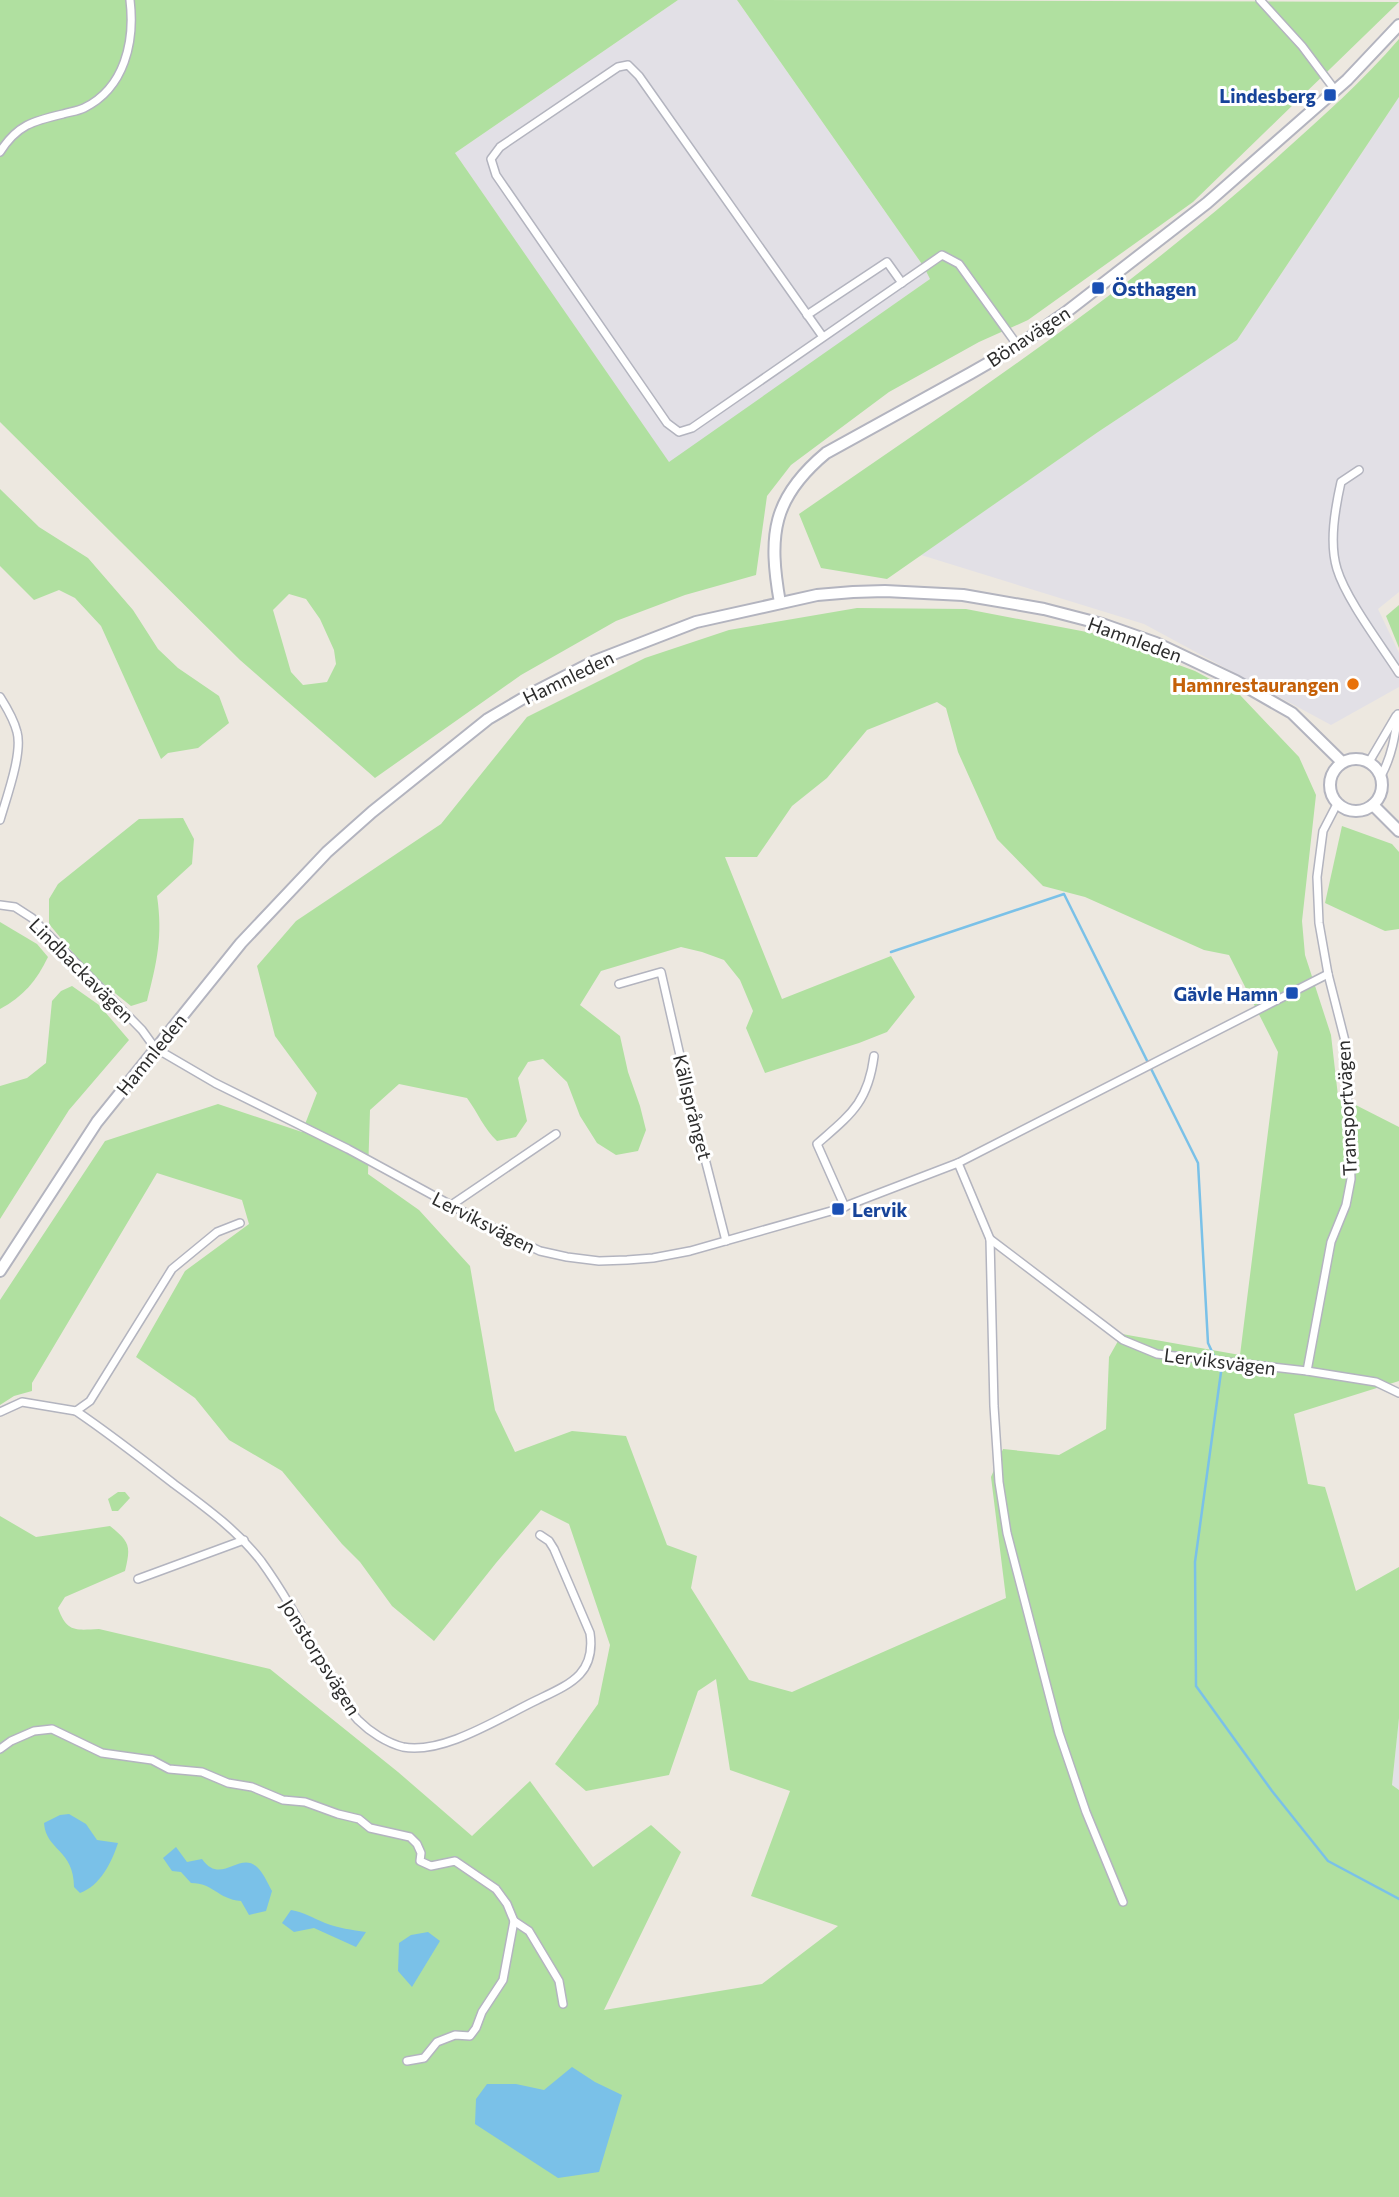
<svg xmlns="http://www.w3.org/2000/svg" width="1399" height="2197" font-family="Commissioner,sans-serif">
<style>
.industrial{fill:#e2e0e6}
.green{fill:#b0e0a0;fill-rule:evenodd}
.water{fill:#7ac1e8}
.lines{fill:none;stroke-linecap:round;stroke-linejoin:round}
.stream{stroke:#7ac1e8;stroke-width:2.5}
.street-casing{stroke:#b3b4bf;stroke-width:10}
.secondary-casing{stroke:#b3b4bf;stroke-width:14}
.street{stroke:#fff;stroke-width:7}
.secondary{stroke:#fff;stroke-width:10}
.transit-dot{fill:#1a4fb4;stroke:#fff;stroke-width:2.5}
.food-dot{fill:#e8710a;stroke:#fff;stroke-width:2.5}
.labels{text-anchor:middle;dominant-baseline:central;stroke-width:6;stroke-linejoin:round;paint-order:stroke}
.transit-label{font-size:19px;font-weight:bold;fill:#164399;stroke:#fff;text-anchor:end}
.street-label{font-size:19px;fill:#2c2c2c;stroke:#fff}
.food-label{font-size:19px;font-weight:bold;fill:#c56008;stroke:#fff;text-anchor:end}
</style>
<rect width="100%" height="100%" fill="#ede8e0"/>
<g class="industrial">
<path d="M678 0H737L924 267 930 279 669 463 455 153Z"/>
<path d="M1399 97V592L1378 609 1399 653V687L1331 725 1144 624 921 555 1098 432 1237 340Z"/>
<path d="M1399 1718V1790L1392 1785Z"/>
</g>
<g class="green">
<path d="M0 0H678L455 153 669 462 930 279 924 267 737 0 1399 2 1193 202 1028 320 979 342 889 392 791 465 767 496 756 575 685 595 616 621 521 675 375 778 240 660 0 422ZM289 594 306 599 320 619 334 650 336 664 327 682 303 685 291 672 273 610Z"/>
<path d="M1399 39V97L1237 340 1098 432 887 579 821 568 799 514C964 400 1133 289 1282 153 1323 116 1363 81 1399 39Z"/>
<path d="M0 489 39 527 88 558 133 610 158 649 178 668 219 696 229 723 198 748 168 753 161 759 101 626 75 598 59 590 34 600 0 566Z"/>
<path d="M1399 605V648L1386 616Z"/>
<path d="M857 608 966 609 1092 633 1195 671 1240 695 1299 757 1316 795 1302 921 1305 955 1331 1035 1338 1096 1399 1127V1381L1294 1414 1308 1484 1325 1487 1356 1591 1399 1567V1718L1392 1785 1399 1790V2197H0V1516L36 1537 110 1526C130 1542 131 1546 125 1571L65 1597 58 1608C67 1633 76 1630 99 1629L270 1669 398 1772 472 1836 530 1781 593 1867 651 1825 681 1852 604 2010 762 1984 838 1926 751 1896 790 1791 730 1770 716 1679 698 1691 669 1775 586 1791 555 1764 598 1704 610 1645 569 1524 541 1510 496 1563 434 1641 392 1606 360 1562 342 1544 282 1471 229 1440 195 1398 136 1357 185 1271 249 1224 242 1200 157 1173 32 1383V1391L14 1396 0 1405V1300L105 1141 218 1104 302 1132 317 1093 275 1036 257 966 296 921 441 824 527 717 645 658 729 630ZM937 702 946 708 958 752 997 839 1043 886 1085 897 1204 950 1229 955 1278 1052 1240 1355 1122 1334 1109 1357 1106 1429 1059 1455 1003 1449 991 1477 1006 1598 792 1692 749 1680 691 1588 697 1556 667 1545 626 1436 572 1431 515 1452 495 1410 470 1266 419 1210 368 1174 370 1110 399 1084 467 1098C478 1113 484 1129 497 1141L516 1137 527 1121 518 1078 528 1062 543 1059 567 1082 580 1116 597 1143 616 1155 638 1151 646 1130 640 1106 628 1072 620 1036 580 1005 601 971 681 947 702 952 724 960 740 980 753 1011 746 1028 765 1073 859 1043 887 1032 915 997 891 956 782 999 725 857H757L792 806 827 778 867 730Z"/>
<path d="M183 818 194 839 192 864 157 896C163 936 157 962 147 1001L131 1006 90 973 49 924V899L58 884 139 819Z"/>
<path d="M1342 826 1392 844 1399 852V929L1385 931 1325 903Z"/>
<path d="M0 922 37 944 48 957C37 980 23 997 0 1009Z"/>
<path d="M72 986 99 1005 129 1040 69 1110 0 1219V1086L27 1078 46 1063 52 1001 61 991Z"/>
<path d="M118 1492H125L130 1498 118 1511H112L108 1499Z"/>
</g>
<g class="water">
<path d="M69 1814 86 1824 97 1840 118 1843C112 1862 100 1886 80 1893L74 1887C74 1849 46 1851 44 1823L60 1815Z"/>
<path d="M176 1847 187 1862 202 1859C221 1886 239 1851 257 1867 263 1872 268 1884 272 1891L266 1911 249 1915 241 1901C217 1899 214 1883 191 1883L181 1872 172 1871 163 1858Z"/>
<path d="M291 1910C304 1912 313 1918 325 1923 338 1928 352 1930 366 1932L356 1947 314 1928 294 1932 282 1923Z"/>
<path d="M428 1932 440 1941 412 1987 398 1971 399 1943 411 1935Z"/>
<path d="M572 2067 595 2082 622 2095 599 2172 558 2178 475 2124 476 2099 487 2084H516L544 2090Z"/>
</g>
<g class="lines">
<g class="stream">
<path d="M891 952 1064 894 1198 1163 1208 1343 1215 1358"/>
<path d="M1217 1364 1221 1372 1195 1562 1196 1686 1272 1791 1328 1861 1399 1899"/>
</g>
<g class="street-casing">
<g id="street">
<path d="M1260 0 1302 46 1335 90"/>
<path d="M0 152C17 125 33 121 63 114 69 112 78 111 84 108 125 88 135 41 130 0"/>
<path d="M807 315 887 262 902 283"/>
<path d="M823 337 639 76 628 65 618 67 500 147 491 159 496 175 667 423 679 432 692 428 942 255 959 264 1018 346"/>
<path d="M1359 470 1341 482C1335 509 1329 543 1337 569 1346 599 1381 645 1399 673"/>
<path d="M0 697C7 708 14 720 17 732 23 753 6 799 0 820"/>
<path d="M1369 762 1396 716"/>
<path d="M1381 776C1392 756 1395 736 1398 714"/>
<path d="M0 905 15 907 32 918 142 1030 155 1048 215 1083 348 1149 506 1235 540 1251 567 1257 599 1261 627 1260 653 1258 690 1251 838 1209 958 1163 1328 974"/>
<path d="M619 984 661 972 692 1108 726 1241"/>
<path d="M958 1163 990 1239 994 1406 999 1482 1007 1533 1059 1733 1086 1812 1123 1902"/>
<path d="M450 1206 556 1134"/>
<path d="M845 1207 817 1144C850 1115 868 1103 874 1056"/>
<path d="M990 1239 1123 1340 1157 1354 1307 1371 1376 1382 1399 1393"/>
<path d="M1307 1371 1331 1242 1346 1205 1351 1179 1345 1041 1328 974 1319 923 1317 877 1323 831 1337 804"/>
<path d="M76 1411C110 1434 142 1459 174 1484 205 1507 237 1530 261 1561 285 1594 304 1630 324 1666 334 1684 344 1705 358 1720 370 1732 387 1743 403 1747 443 1755 501 1717 537 1700 570 1684 596 1674 590 1633L554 1549 549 1541 540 1535"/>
<path d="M0 1412 22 1402 76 1411 90 1401 172 1269 217 1232 240 1223"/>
<path d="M138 1579 244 1540"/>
<path d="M0 1749 11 1741 34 1731 52 1729 102 1753 152 1760 169 1769 202 1772 228 1783 252 1787 283 1800 305 1802 338 1814 359 1819 370 1828 410 1837 417 1844 421 1853 420 1861 431 1866 455 1861 496 1889 507 1904 514 1921 529 1931 559 1981 563 2004"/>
<path d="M407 2061 424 2058 437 2042 455 2035 470 2036 476 2028 482 2012 503 1980 514 1921"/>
</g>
</g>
<g class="secondary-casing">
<g id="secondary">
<path d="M780 603C768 535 772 498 826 453L971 373 1018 346 1065 313 1207 203 1347 80 1399 25"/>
<circle cx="1356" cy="785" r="26"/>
<path d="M1373 805 1399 831"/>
<path d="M0 1271 97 1122 241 943 327 852 372 812 488 719 527 696 595 661 696 622 817 595 853 592 885 591 963 595 1044 609 1102 624 1156 643 1236 681 1292 713 1342 762"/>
</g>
</g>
<use href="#street" class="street"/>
<use href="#secondary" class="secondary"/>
</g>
<g class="transit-dot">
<rect x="1323" y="88" width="14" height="14" rx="3.5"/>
<rect x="1091" y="281" width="14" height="14" rx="3.5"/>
<rect x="1285" y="986" width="14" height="14" rx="3.5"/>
<rect x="831" y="1202" width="14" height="14" rx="3.5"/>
</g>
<circle class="food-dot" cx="1353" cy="684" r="7"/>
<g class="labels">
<g class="transit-label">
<text x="1316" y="95">Lindesberg</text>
<text x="1112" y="288" text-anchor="start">Östhagen</text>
<text x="1278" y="993">Gävle Hamn</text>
<text x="852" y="1209" text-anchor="start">Lervik</text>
</g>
<g class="street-label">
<text transform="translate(1028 336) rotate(-33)">Bönavägen</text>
<text transform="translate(1135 639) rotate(20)">Hamnleden</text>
<text transform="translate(568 677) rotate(-26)">Hamnleden</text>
<text transform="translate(82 970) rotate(45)">Lindbackavägen</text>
<text transform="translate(151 1054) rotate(-51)">Hamnleden</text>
<text transform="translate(693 1107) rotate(76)">Källsprånget</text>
<text transform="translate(1346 1108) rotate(-93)">Transportvägen</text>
<text transform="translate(484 1222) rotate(27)">Lerviksvägen</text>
<text transform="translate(1220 1361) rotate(7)">Lerviksvägen</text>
<text transform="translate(321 1657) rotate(58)">Jonstorpsvägen</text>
</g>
<g class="food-label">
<text x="1339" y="684">Hamnrestaurangen</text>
</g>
</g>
</svg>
